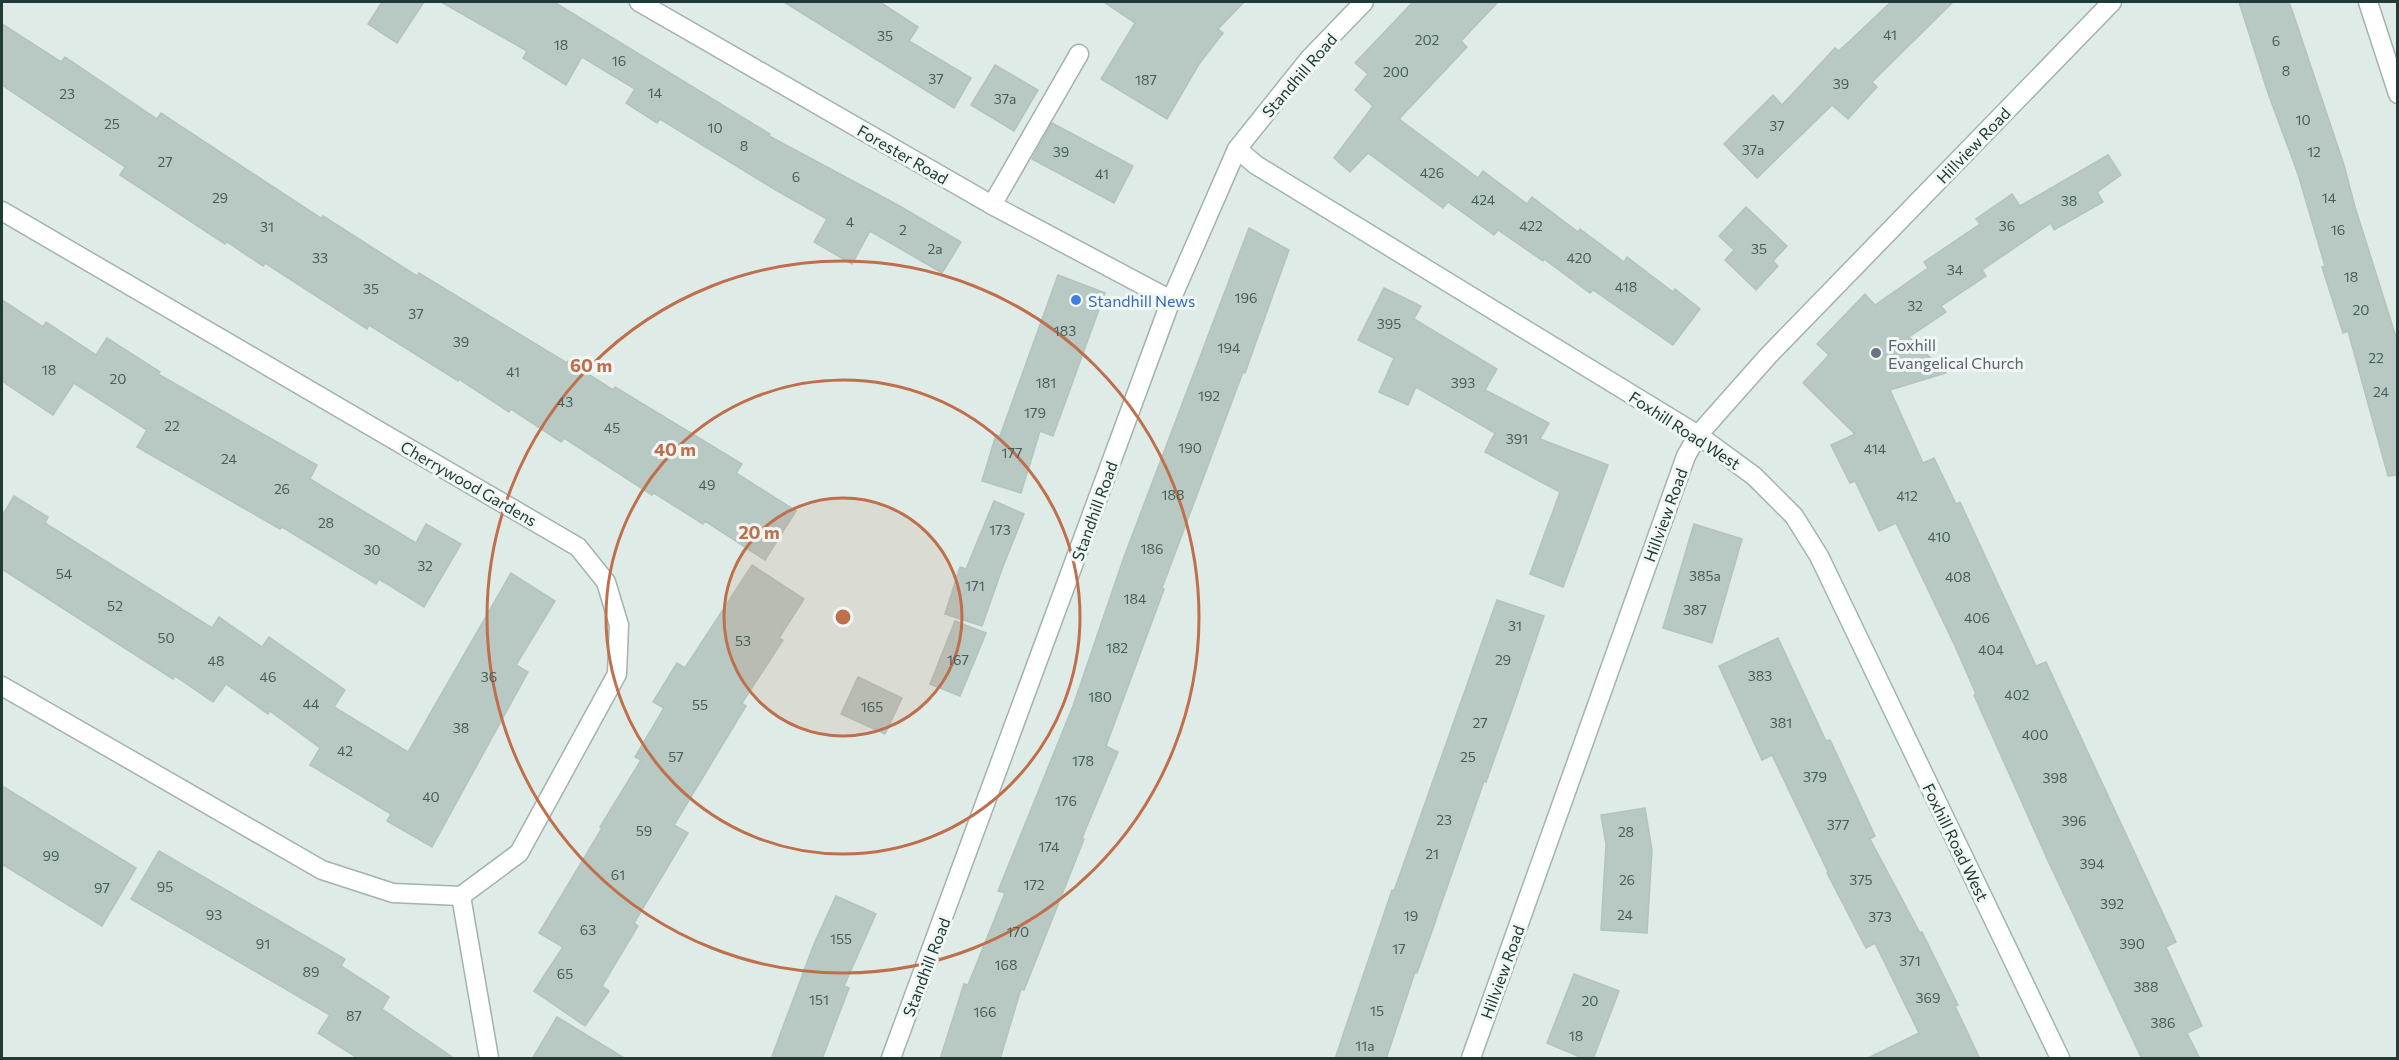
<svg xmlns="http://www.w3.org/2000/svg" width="2399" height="1060" font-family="Commissioner,sans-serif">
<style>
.building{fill:#b8c8c2;stroke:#b2c4bd;stroke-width:1.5}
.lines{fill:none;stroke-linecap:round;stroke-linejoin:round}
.lane-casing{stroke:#a2b3ad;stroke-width:21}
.street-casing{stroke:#a2b3ad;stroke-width:21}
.secondary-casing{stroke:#9eb7ae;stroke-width:21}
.lane{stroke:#fff;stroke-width:18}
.street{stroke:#fff;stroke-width:18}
.secondary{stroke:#fff;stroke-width:18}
.ring{fill:none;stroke:#c06f4c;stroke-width:3}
.shop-dot{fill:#3f7fe0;stroke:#f0f7f4;stroke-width:2}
.worship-dot{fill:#6b7280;stroke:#f0f7f4;stroke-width:2}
.labels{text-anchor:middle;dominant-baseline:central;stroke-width:6;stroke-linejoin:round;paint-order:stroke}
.number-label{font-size:14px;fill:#465e58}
.street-label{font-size:16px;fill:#203b35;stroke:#f0f7f4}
.shop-label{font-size:16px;fill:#366cbe;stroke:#f0f7f4;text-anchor:start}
.worship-label{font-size:16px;fill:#5b616d;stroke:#f0f7f4;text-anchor:start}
.centre{fill:#c06f4c;stroke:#f0f7f4;stroke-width:3}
.ring-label{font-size:18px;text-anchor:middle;font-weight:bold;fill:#c06f4c;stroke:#f0f7f4;stroke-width:6;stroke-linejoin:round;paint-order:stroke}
</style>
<rect width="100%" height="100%" fill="#dfebe6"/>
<g class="building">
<path d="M382 2H424L397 43 368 24Z"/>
<path d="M441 2H554L770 134 769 136 896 204 961 242 942 273 870 231 852 264 814 242 827 219 774 189 660 119 657 123 626 103 635 89 582 57 566 85 523 58 527 51Z"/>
<path d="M784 2H880L918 27 909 41 971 78 954 108Z"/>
<path d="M1104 2H1244L1218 29 1223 33 1199 64 1167 119 1101 79 1135 23Z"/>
<path d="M1413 2H1498L1461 41 1467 47 1399 119 1478 178 1483 171 1527 204 1532 197 1578 232 1580 229 1624 262 1627 257 1673 292 1675 289 1700 309 1673 345 1593 290 1590 293 1544 259 1543 261 1498 230 1494 235 1448 202 1443 208 1368 153 1350 172 1334 158 1373 106 1355 90 1368 74 1355 63Z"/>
<path d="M1891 2H1953L1872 82 1877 87 1848 119 1832 105 1757 178 1724 144 1773 95 1782 105 1835 48 1839 51Z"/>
<path d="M2239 2H2289L2293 13 2344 165 2355 207 2397 340V475L2388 476 2348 331 2343 333 2322 267 2325 266 2298 174 2268 93Z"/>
<path d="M2 24 61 62 65 57 157 119 161 113 322 219 323 216 417 276 419 273 567 363 568 361 613 390 615 387 742 464 736 473 796 511 765 560 705 521 703 524 654 493 652 495 564 438 561 442 511 409 509 412 459 379 458 381 369 325 367 329 265 263 263 266 227 242 225 244 120 175 125 167 2 85Z"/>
<path d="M995 65 1038 90 1014 131 971 105Z"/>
<path d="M1052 123 1133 166 1114 203 1032 159Z"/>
<path d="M2108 155 2121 175 2097 192 2103 202 2054 230 2051 223 1982 270 1986 276 1941 306 1946 312 1909 337 1946 373 1890 390 1923 463 1934 458 1956 504 1960 502 2036 666 2046 662 2064 701 2176 942 2166 947 2202 1026 2187 1033 2200 1059H2142L2049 863 1974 695 1976 694 1955 646 1896 523 1879 531 1855 481 1850 483 1831 445 1855 434 1803 383 1829 355 1817 344 1865 294 1875 305 1928 268 1924 262 1980 224 1976 219 2012 194 2020 206Z"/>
<path d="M1746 207 1787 246 1773 261 1778 266 1756 290 1725 260 1734 250 1719 236Z"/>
<path d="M1249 228 1289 250 1245 373 1243 372 1162 588 1164 589 1106 746 1118 752 1082 838 1084 839 1024 990 1021 989 1000 1059H940L964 984 968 985 1005 893 998 891 1073 706 1124 557Z"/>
<path d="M1058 275 1105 293 1053 436 1040 431 1021 493 982 481 996 435 1000 436Z"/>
<path d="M1384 288 1421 306 1414 319 1497 369 1485 390 1549 423 1540 439 1608 465 1563 587 1530 574 1560 492 1485 452 1495 433 1416 387 1408 405 1379 392 1394 358 1358 340Z"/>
<path d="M2 300 43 327 46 322 96 355 107 338 160 372 158 374 317 465 310 479 416 543 426 524 461 544 424 607 379 579 376 584 282 527 280 529 137 447 147 430 74 383 53 415 2 381Z"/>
<path d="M14 496 48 517 45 523 212 628 219 617 262 647 269 637 345 690 334 707 408 752 511 573 555 601 516 665 528 672 432 847 387 821 391 814 310 765 320 748 270 711 268 714 226 684 213 702 175 676 173 679 123 647 2 569V516Z"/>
<path d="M994 501 1024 514 1002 569 982 626 945 614 960 567 966 569Z"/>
<path d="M1694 524 1742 539 1712 643 1663 628Z"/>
<path d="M752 565 804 599 779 638 783 640 742 703 746 706 674 825 688 833 634 923 638 926 602 986 609 991 585 1026 534 991 563 947 539 933 602 828 600 827 641 760 635 757 664 708 653 702 677 663 685 668Z"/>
<path d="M1497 600 1544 616 1515 701 1486 782 1484 781 1436 919H1434L1436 920 1417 973 1415 972 1386 1059H1335L1392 890 1394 891Z"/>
<path d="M955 621 986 633 960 696 930 684Z"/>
<path d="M1778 638 1826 741 1830 740 1875 836 1870 839 1920 933 1922 932 1958 1005 1955 1006 1980 1059H1866L1919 1033 1875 943 1866 948 1827 873 1828 872 1772 755 1762 760 1719 666Z"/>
<path d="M858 677 902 698 885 734 841 714Z"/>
<path d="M2 786 136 868 102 926 2 864Z"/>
<path d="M1645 808 1652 850 1647 933 1601 930 1606 844 1601 815Z"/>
<path d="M159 851 345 959 341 966 389 997 382 1009 455 1059H359L318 1033 330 1015 131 899Z"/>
<path d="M836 896 876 914 844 986 849 988 822 1059H771L814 944Z"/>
<path d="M1574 974 1619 991 1593 1059H1585L1547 1043Z"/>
<path d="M557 1017 626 1059H532Z"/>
</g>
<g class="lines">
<g class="lane-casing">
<path id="lane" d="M992 205 1079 54"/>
</g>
<g class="street-casing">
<g id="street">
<path d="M639 2 992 205 1171 300"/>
<path d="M2368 2 2398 94"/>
<path d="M2 211 578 547 606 582 619 625 617 674 519 853 461 896 393 893 322 870 2 686"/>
<path d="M461 896 489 1058"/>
<path d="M891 1058 1171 300 1237 149 1309 59 1364 2"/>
<path d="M1471 1058 1686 456 1698 435 1768 356 2112 2"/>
</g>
</g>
<g class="secondary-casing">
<path id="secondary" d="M1237 149 1256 165 1698 435 1754 476 1794 516 1819 556 2060 1058"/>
</g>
<use href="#lane" class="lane"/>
<use href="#street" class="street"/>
<use href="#secondary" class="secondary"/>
</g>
<circle cx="843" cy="617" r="119" fill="#c06f4c" fill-opacity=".12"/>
<g class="ring">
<circle cx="843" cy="617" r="119"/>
<circle cx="843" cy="617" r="237"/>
<circle cx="843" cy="617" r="356"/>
</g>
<circle class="shop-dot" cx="1076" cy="300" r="6"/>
<circle class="worship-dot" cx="1876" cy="353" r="6"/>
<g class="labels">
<g class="number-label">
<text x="1890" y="34">41</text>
<text x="885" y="35">35</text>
<text x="1427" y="39">202</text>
<text x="2276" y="40">6</text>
<text x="561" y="44">18</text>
<text x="619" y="60">16</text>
<text x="2286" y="70">8</text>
<text x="1396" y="71">200</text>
<text x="936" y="78">37</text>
<text x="1146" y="79">187</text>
<text x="1841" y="83">39</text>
<text x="655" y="92">14</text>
<text x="67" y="93">23</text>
<text x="1005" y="98">37a</text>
<text x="2303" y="119">10</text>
<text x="112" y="123">25</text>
<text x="1777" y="125">37</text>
<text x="715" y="127">10</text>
<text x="744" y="145">8</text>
<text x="1753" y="149">37a</text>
<text x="1061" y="151">39</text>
<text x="2314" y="151">12</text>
<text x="165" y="161">27</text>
<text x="1432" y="172">426</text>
<text x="1102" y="173">41</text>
<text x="796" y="176">6</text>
<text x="220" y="197">29</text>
<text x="2329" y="197">14</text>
<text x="1483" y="199">424</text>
<text x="2069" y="200">38</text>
<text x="850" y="221">4</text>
<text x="1531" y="225">422</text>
<text x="2007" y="225">36</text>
<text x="267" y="226">31</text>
<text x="903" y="229">2</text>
<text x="2338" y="229">16</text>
<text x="935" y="248">2a</text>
<text x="1759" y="248">35</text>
<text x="320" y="257">33</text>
<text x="1579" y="257">420</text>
<text x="1955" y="269">34</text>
<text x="2351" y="276">18</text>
<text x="1626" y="286">418</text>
<text x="371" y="288">35</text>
<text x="1246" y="297">196</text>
<text x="1915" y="305">32</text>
<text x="2361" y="309">20</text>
<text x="416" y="313">37</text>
<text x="1389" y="323">395</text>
<text x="1065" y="330">183</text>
<text x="461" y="341">39</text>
<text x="1229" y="347">194</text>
<text x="2376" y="357">22</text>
<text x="49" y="369">18</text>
<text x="513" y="371">41</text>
<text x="118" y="378">20</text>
<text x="1046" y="382">181</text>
<text x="1463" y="382">393</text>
<text x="2381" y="391">24</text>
<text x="1209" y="395">192</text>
<text x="565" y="401">43</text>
<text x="1035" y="412">179</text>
<text x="172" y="425">22</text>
<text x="612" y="427">45</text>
<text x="1517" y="438">391</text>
<text x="1190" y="447">190</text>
<text x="1875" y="448">414</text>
<text x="1012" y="452">177</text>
<text x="229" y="458">24</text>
<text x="707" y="484">49</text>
<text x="282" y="488">26</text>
<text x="1173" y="494">188</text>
<text x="1907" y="495">412</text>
<text x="326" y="522">28</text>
<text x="1000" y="529">173</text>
<text x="1939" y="536">410</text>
<text x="1152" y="548">186</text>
<text x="372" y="549">30</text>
<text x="425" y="565">32</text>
<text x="64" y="573">54</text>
<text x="1705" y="575">385a</text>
<text x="1958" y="576">408</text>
<text x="975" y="585">171</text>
<text x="1135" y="598">184</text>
<text x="115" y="605">52</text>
<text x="1695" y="609">387</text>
<text x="1977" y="617">406</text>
<text x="1515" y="625">31</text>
<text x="166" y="637">50</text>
<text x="743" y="640">53</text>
<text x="1117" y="647">182</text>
<text x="1991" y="649">404</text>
<text x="958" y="659">167</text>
<text x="1503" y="659">29</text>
<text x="216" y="660">48</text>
<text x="1760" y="675">383</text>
<text x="268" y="676">46</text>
<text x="489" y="676">36</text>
<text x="2017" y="694">402</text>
<text x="1100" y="696">180</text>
<text x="311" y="703">44</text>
<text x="700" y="704">55</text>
<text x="872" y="706">165</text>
<text x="1480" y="722">27</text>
<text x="1781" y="722">381</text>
<text x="461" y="727">38</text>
<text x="2035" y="734">400</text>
<text x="345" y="750">42</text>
<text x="676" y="756">57</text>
<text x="1468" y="756">25</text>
<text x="1083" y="760">178</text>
<text x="1815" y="776">379</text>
<text x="2055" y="777">398</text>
<text x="431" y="796">40</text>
<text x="1066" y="800">176</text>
<text x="1444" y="819">23</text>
<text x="2074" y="820">396</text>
<text x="1838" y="824">377</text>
<text x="644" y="830">59</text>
<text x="1626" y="831">28</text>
<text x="1049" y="846">174</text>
<text x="1432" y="853">21</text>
<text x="51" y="855">99</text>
<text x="2092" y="863">394</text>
<text x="618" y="874">61</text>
<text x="1627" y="879">26</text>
<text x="1861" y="879">375</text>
<text x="1034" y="884">172</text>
<text x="165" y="886">95</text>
<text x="102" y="887">97</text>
<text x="2112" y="903">392</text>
<text x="214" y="914">93</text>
<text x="1625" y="914">24</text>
<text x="1411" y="915">19</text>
<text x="1880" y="916">373</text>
<text x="588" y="929">63</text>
<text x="1018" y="931">170</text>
<text x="841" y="938">155</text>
<text x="263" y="943">91</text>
<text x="2132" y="943">390</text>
<text x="1399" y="948">17</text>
<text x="1910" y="960">371</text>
<text x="1006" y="964">168</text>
<text x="311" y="971">89</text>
<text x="565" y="973">65</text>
<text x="2146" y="986">388</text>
<text x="1928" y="997">369</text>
<text x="819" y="999">151</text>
<text x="1590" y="1000">20</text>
<text x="1377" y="1010">15</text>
<text x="985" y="1011">166</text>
<text x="354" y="1015">87</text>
<text x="2163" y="1022">386</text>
<text x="1576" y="1035">18</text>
<text x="1365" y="1045">11a</text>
</g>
<g class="street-label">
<text transform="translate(1299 75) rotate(-49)">Standhill Road</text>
<text transform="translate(1973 145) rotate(-46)">Hillview Road</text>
<text transform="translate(903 154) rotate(30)">Forester Road</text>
<text transform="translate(1685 430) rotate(33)">Foxhill Road West</text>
<text transform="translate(469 483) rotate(30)">Cherrywood Gardens</text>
<text transform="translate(1094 511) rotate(-70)">Standhill Road</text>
<text transform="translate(1665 515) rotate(-70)">Hillview Road</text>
<text transform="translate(1956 842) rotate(64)">Foxhill Road West</text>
<text transform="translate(926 967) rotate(-69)">Standhill Road</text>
<text transform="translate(1502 972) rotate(-70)">Hillview Road</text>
</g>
<g class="shop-label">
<text x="1088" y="300">Standhill News</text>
</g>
<g class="worship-label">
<text x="1888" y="344">Foxhill<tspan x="1888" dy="18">Evangelical Church</tspan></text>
</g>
</g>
<circle cx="843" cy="617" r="9" class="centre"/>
<g class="ring-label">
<text x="591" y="372">60 m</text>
<text x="675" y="456">40 m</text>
<text x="759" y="539">20 m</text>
</g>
<rect width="2399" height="1060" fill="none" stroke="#203b35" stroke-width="6"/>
</svg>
